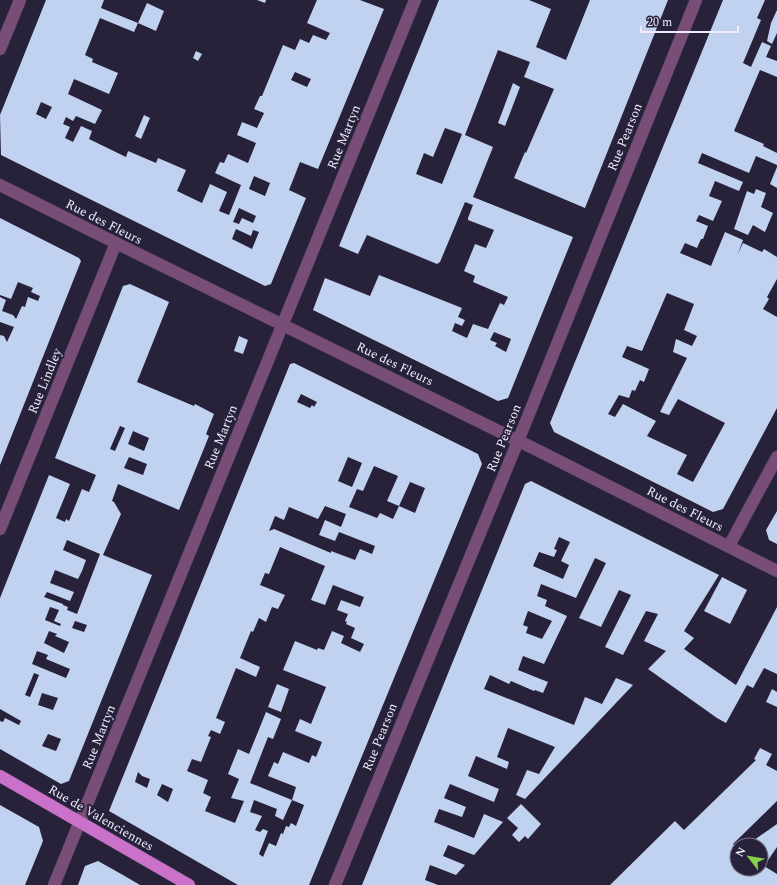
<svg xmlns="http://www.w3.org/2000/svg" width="777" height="885" font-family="Spectral,serif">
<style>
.building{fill:#c1d2f0;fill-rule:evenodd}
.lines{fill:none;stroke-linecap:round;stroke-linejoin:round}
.minor-casing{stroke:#433d55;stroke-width:13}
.major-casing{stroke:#433d55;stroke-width:13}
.minor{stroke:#784d78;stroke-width:12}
.major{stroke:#ca71ca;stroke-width:12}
.labels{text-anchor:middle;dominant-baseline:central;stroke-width:4;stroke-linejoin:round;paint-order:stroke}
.street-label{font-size:13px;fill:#f0ecfe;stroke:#27213a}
</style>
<rect width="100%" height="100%" fill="#27213a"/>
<g class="building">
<path d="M46 0H104L101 8 138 23 134 32 100 18 85 55 93 59 92 62 118 73 109 94 74 79 68 94 102 110 95 124 76 116 73 121 66 117 63 124 70 127 65 138 73 142 81 126 92 131 89 139 126 157 128 151 156 163 158 158 186 170 177 191 202 203 210 184 227 192 219 211 229 215 241 185 215 173 220 162 224 163 228 154 248 163 256 143 237 135 242 122 257 128 264 113 254 109 260 96H262L283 45 295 50 300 39 309 43 313 35 326 40 330 33 307 23 317 0H360L384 9 318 169 300 162 289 190 306 198 271 284 265 286 1 155 0 115ZM295 72 311 79 307 87 291 80ZM41 102 52 107 46 119 36 114ZM254 176 270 183 265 196 249 189ZM239 208 256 216 253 223 242 218 239 224 233 222ZM236 229 251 236 253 230 259 232 252 249 232 239Z"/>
<path d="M257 0H266L265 3Z"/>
<path d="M439 0H529L551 9 536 47 566 60 590 0H668L585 208 514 178 525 152 526 153 554 89 524 77 530 62 498 50 465 135 493 147 473 197 573 237 508 398 498 401 313 310 325 278 370 296 379 275 462 308 458 317 465 320 462 326 455 323 452 331 467 338 473 324 488 329 500 303 504 305 508 297 473 282 475 276 464 271 475 244 486 248 494 230 468 220V218L473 205 465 202 440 262 437 264 367 235 358 254 339 246ZM445 128 462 134 442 184 416 174 424 153 433 157ZM494 332 511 339 506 352 495 346 497 343 490 340Z"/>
<path d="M723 0H765L757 18 761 20 743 63 751 67 762 42 771 46 766 57 777 61V77L760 70 734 131 764 144 763 146 777 153V165L756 156 749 173 702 153 698 163 743 182 739 191 715 181 709 196 722 201 713 221 699 215 696 221 708 226 703 239H701L697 248 685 243 680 253 711 266 725 232 743 240 738 254 743 243 762 252 764 249 777 257V279L767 297 769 299 763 309 777 317V408L723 509 713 512 554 432 550 423ZM667 293 694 304 684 330 697 336 692 346 676 339 673 352 687 358 660 412 669 415 678 399 725 423 693 482 677 474 687 455 647 436 656 421 623 404 615 417 608 414 619 395 629 398 632 390 635 391 640 380 644 382 649 369 622 357 627 346 642 351Z"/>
<path d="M147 3 164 11 156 31 138 23Z"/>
<path d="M777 10V33L772 44 767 41 771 23Z"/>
<path d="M196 51 202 54 198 61 193 58Z"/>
<path d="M513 83 520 87 505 126 498 123Z"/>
<path d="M144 115 150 118 141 139 135 136Z"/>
<path d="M777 167V188L770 184Z"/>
<path d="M756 189 766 193 761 207 773 213 765 232 753 225 748 235 734 229 747 191 754 194Z"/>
<path d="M0 218 79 258 81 261 0 465V335L4 336 7 342 14 327 0 322V297L6 300 2 311 13 315 16 319 22 306 25 307 28 297 38 301 40 296 31 292 33 288 18 282 11 299 0 295Z"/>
<path d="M130 284 169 302 137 382 194 406 195 404 214 414 206 434 209 436 179 510 118 484 112 501 114 502 121 514 103 555 152 575 69 781 61 784 0 749V721L3 722 5 718 19 725 21 721 0 709V598L49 475 70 484 56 518 65 522 66 519 69 521 82 489 89 492 96 475 55 458 123 286ZM120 426 125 428 115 451 110 449ZM133 431 149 438 144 451 128 444ZM129 457 147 464 143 475 124 468ZM67 540 100 554 77 614 67 610 68 607 63 605V604L44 597 47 592 70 601 74 592 50 583 55 570 78 579 82 571 86 560 63 550ZM50 607 59 610 54 621 61 624 60 626 45 620ZM75 621 87 625 84 632 72 628ZM49 631 57 634 55 636 69 642 64 653 44 643ZM37 651 48 655 46 659 70 669 66 678 32 664ZM34 673 39 675 30 697 25 695ZM42 693 58 698 53 710 38 705ZM48 734 61 739 56 751 42 746Z"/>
<path d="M239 336 248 340 243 354 234 351Z"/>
<path d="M294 363 478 454 482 464 309 885H238L109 811 290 364ZM301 394 317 402 314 407 312 405 310 408 297 402ZM348 457 362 463 352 487 338 481ZM374 466 398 476 387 501 399 506 410 482 425 488 415 513 399 506 393 519 380 513 377 518 349 507 357 489 363 491ZM325 506 346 514 341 527 325 520 319 535 335 541 339 532 375 546 372 554 360 549 355 560 331 551V553L274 529 269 531 275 516 284 520 289 507 318 519ZM280 547 325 566 311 600 325 605 333 585 364 597 360 607 341 600 337 610 348 614 345 621 347 622 346 624 355 628 351 638 364 644 360 652 341 643 344 636 332 631 324 650 318 648 317 650 295 641 283 670 326 687 311 724 300 719 295 731 322 742 316 757 312 755 309 763 283 752 278 764 274 762 268 776 296 787 292 800 304 805 296 826 291 823 289 827 286 826 283 834 281 833 276 846 269 843 263 857 259 854 268 831 263 829 260 832 255 830 262 816 250 812 254 800 277 809 275 816 283 820 292 800 250 783 268 737 273 739 281 719 266 712 249 754 238 749 228 774 239 779 231 798 244 801 235 823 205 811 211 797 203 793 208 780 187 771 192 759 201 762 211 737 208 736 211 730 220 734 225 722 216 718 236 668 256 677 260 667 240 658 251 631 253 632 259 618 266 622 272 607 278 609 285 595 260 585 265 573 269 574ZM138 772 142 776 150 779 147 788 135 782ZM162 784 173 789 168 802 157 795Z"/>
<path d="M531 481 719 575 684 631 694 638 684 649 736 685 777 607V674L764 668 753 688 747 685 726 723 717 718 648 669 666 651 644 641 658 614 646 611 623 655 605 647 631 595 619 590 601 627 579 618 606 563 595 558 576 598 541 584 537 596 547 600 545 606 567 616 544 664 523 656 518 670 548 682 543 693 535 690 534 691 511 681 509 684 490 675 484 689 574 725 585 697 602 704 616 678 633 685 525 799 516 795 527 770 539 774 555 747 508 728 497 757 509 762 507 769 476 756 468 776 499 789 494 802 450 784 444 798 466 807 462 817 439 809 434 822 474 838 484 814 503 822 474 855 448 845 443 856 465 865 456 875 430 865 425 880 438 885H362L525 484ZM559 537 570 542 561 561 569 565 563 579 533 566 539 552 554 557 557 550 554 549ZM528 611 552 621 542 639 526 633 528 627 523 625Z"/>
<path d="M777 511V544L769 540 766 530Z"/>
<path d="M722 577 747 590 730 624 704 611Z"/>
<path d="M277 684 289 689 281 712 268 707Z"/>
<path d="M772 689 777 692V707L766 702Z"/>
<path d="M760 748 772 754 766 765 777 771V801L733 844 737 847V869H761V845H747L777 824V847L764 866 777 874V885H610L675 821 684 830 756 760 754 759Z"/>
<path d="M521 804 541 824 528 839 525 836 519 842 512 835 518 828 507 818Z"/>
<path d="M0 805 39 827 43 841 25 885H0Z"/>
<path d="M98 861 123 875 140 885H78L85 866Z"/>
</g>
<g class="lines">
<g class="minor-casing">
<g id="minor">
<path d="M0 49 20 0"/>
<path d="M0 185 116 243 539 451 777 571"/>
<path d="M0 529 116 243"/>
<path d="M729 546 777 457"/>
<path d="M54 885 415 0"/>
<path d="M335 885 518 441 696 0"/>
</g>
</g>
<g class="major-casing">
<path id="major" d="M0 776 189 885"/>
</g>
<use href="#minor" class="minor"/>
<use href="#major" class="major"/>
</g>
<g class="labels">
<g class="street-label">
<text transform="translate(344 137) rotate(-68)">Rue Martyn</text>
<text transform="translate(625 137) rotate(-68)">Rue Pearson</text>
<text transform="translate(104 222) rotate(27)">Rue des Fleurs</text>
<text transform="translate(395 364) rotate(26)">Rue des Fleurs</text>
<text transform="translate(45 381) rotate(-68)">Rue Lindley</text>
<text transform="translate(221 437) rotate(-68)">Rue Martyn</text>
<text transform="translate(504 438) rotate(-68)">Rue Pearson</text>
<text transform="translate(685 509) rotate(27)">Rue des Fleurs</text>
<text transform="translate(99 737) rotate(-68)">Rue Martyn</text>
<text transform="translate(380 737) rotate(-68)">Rue Pearson</text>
<text transform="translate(101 818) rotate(30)">Rue de Valenciennes</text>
</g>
</g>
<g transform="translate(749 857) rotate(301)"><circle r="19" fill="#27213a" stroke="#777288"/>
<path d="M0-3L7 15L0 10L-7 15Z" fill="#87cf4a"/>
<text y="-6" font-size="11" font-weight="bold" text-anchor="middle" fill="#f0ecfe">N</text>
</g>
<path d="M641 26v6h97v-6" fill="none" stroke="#f0ecfe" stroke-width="2"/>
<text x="647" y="26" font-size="12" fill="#f0ecfe" stroke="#27213a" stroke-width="3" paint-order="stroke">20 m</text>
</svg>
